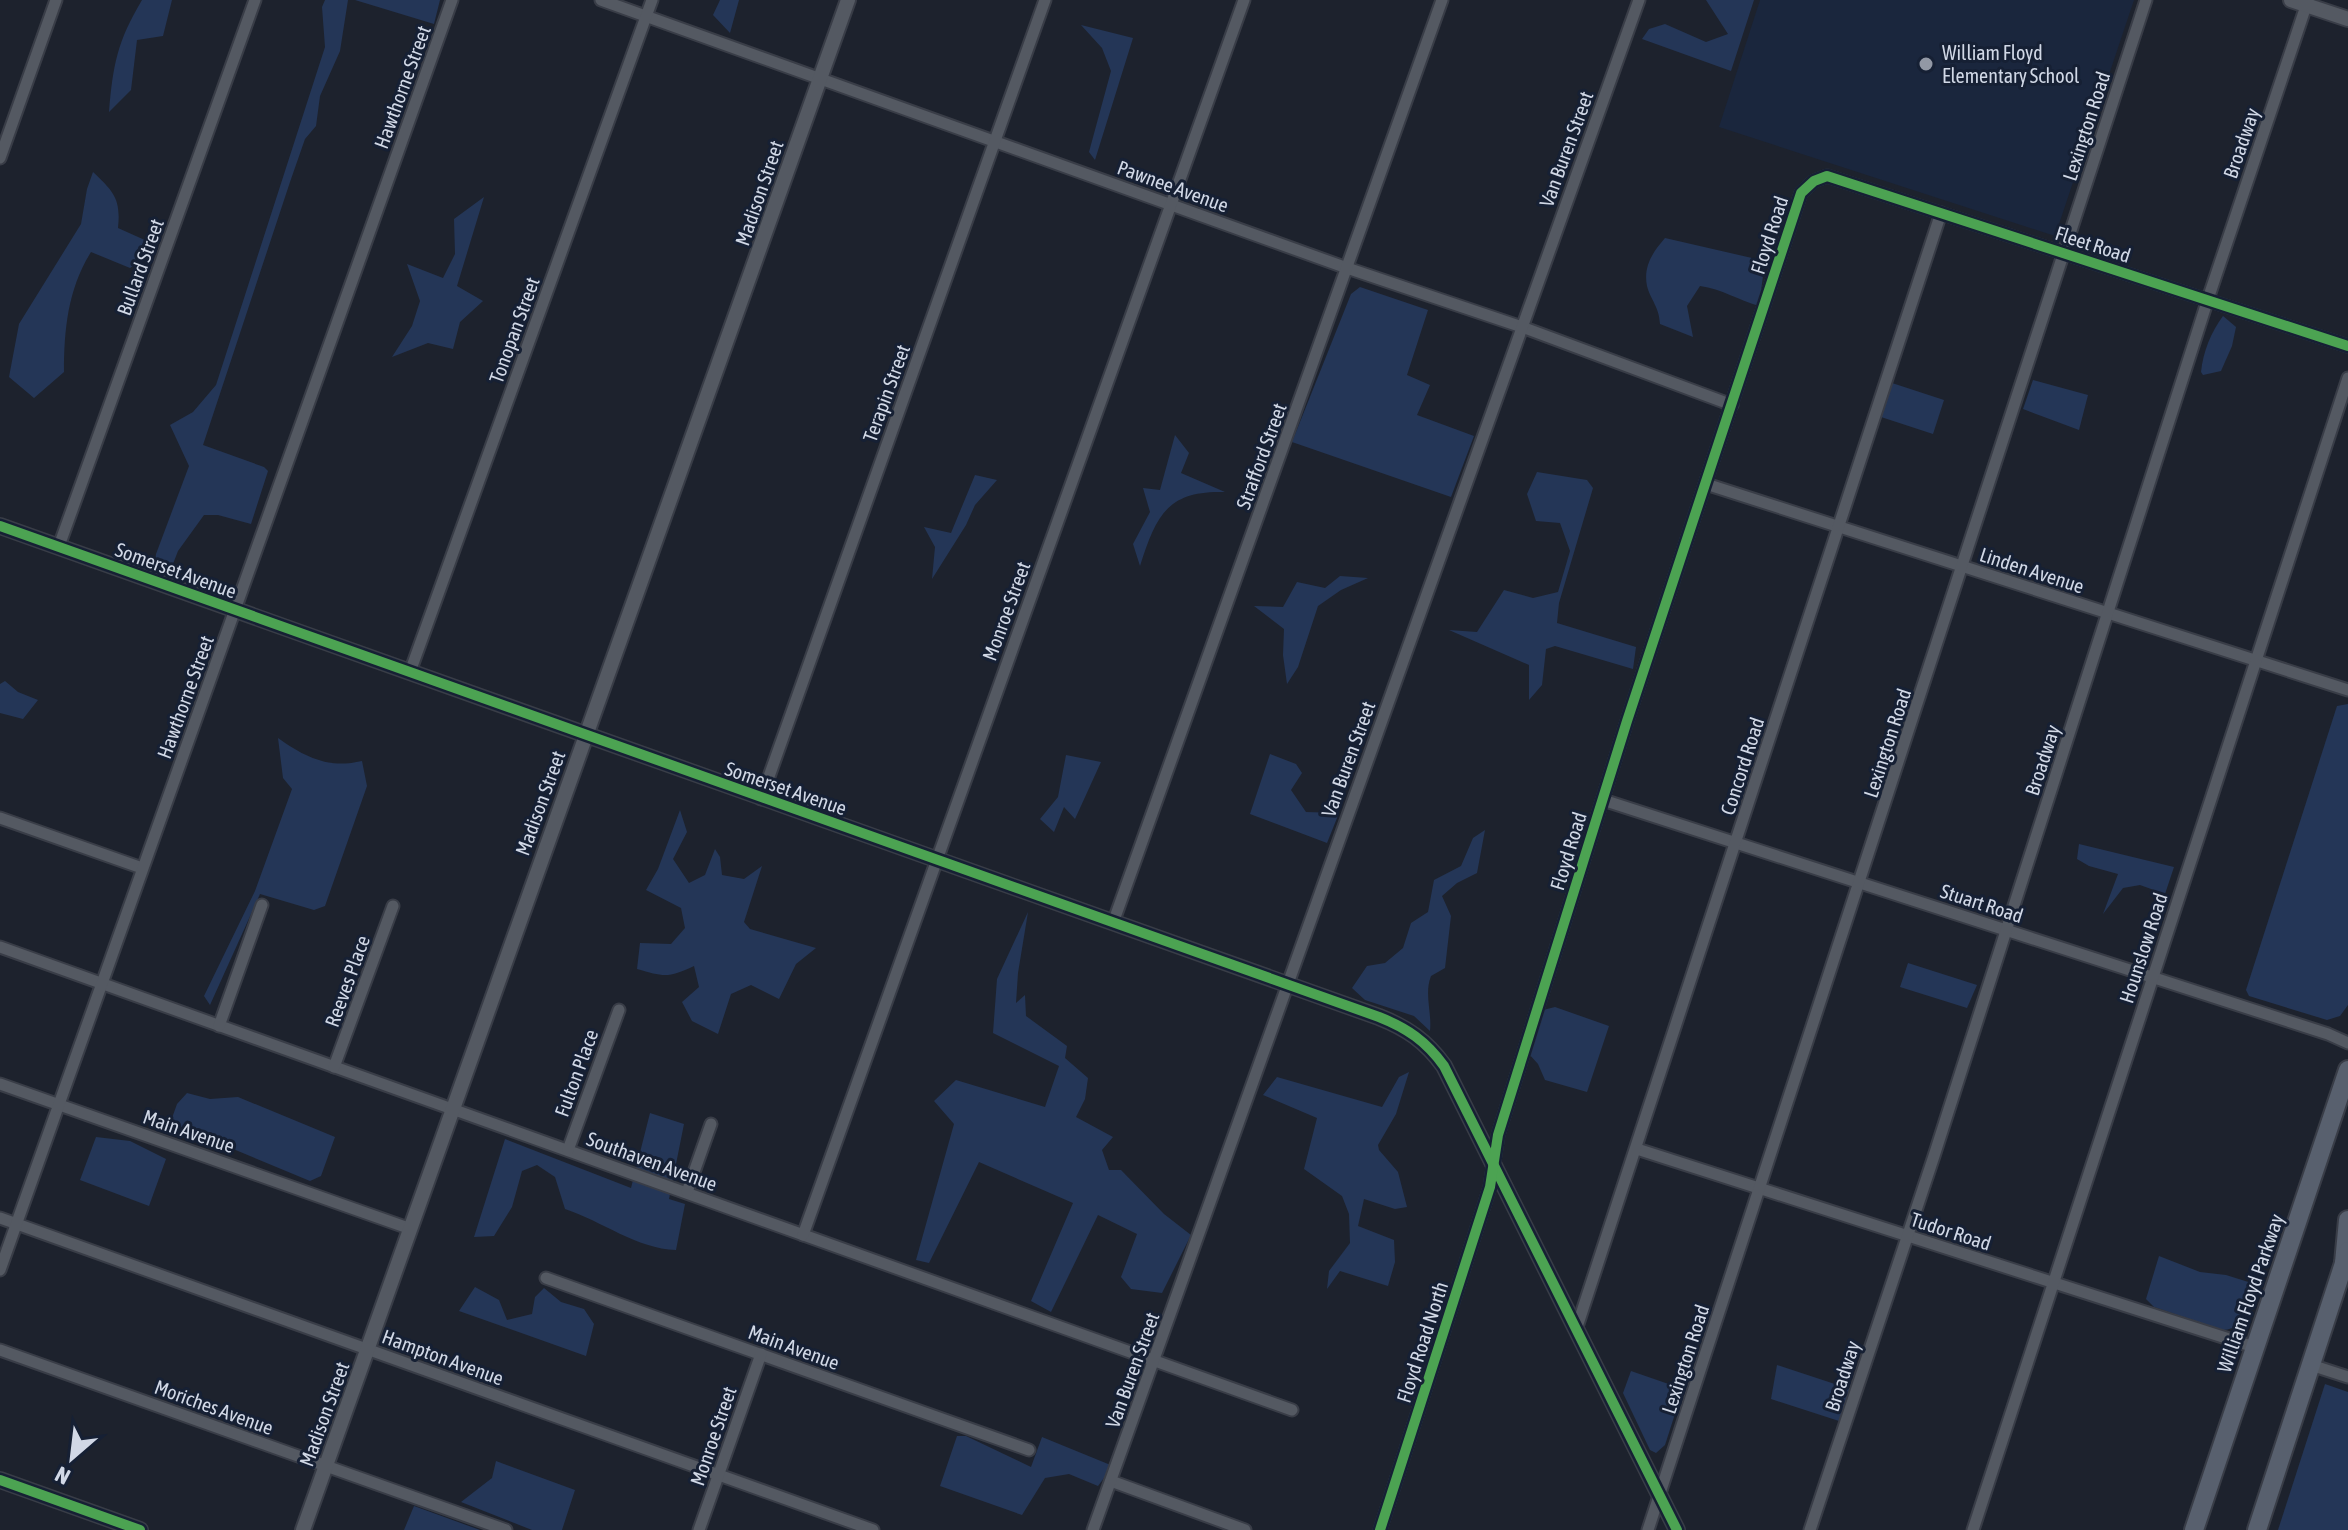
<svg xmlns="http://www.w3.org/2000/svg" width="2348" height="1530" font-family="'Asap Condensed',sans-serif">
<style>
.built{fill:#1a263d}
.green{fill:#243657}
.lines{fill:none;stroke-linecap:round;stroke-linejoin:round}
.minor-casing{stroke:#393d47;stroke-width:15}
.tertiary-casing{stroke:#393d47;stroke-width:18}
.trunk-casing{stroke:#393d47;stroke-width:22}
.minor{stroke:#545962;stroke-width:11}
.tertiary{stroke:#545962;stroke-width:14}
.trunk{stroke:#58606e;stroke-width:18}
.cycleway-casing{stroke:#162034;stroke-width:15}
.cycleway{stroke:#4ca352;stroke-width:10}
.poi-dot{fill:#9298a5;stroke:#162034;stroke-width:3}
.labels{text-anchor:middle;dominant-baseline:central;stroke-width:6;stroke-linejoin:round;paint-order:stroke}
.poi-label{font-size:20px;fill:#d1d8e6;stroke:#162034;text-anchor:start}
.street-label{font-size:20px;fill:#d1d8e6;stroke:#162034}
</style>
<rect width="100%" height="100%" fill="#1d222d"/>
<path class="built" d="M1760 0H2134L2055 236 1719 127Z"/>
<g class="green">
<path d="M142 0H172L163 36 137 40 131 90 109 112C113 65 117 42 142 0Z"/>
<path d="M325 0H348L340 51 320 96 316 126 305 139 290 182 203 445 264 467 268 471 251 524 218 515H204L178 551 171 569 154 571 156 554 189 466 170 425 193 412 216 385 325 47 322 7Z"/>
<path d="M355 0H440L434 24Z"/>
<path d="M720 0H739L730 33 713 15Z"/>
<path d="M1706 0H1754L1731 71 1642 39 1649 29 1665 24 1706 42 1728 34Z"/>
<path d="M1081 25 1133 38 1095 160 1089 152 1111 71 1102 48Z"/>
<path d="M93 172C114 192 121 199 118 228L147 241 152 252 130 268 91 252C68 289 64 329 64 372L34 398 9 377 19 324 81 224 87 189Z"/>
<path d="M484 197 457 286 483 301 460 322 453 349 428 343 392 357 412 326 420 301 407 264 443 278 455 254 454 219Z"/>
<path d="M1665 238 1765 261 1759 306C1738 300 1722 289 1700 286L1687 306 1693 337 1660 324C1659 306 1651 301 1647 286 1643 266 1653 252 1665 238Z"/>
<path d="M1360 287 1428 310 1407 375 1430 385 1417 415 1474 436 1451 497 1292 442 1351 294Z"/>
<path d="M2223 316 2236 327 2232 346 2221 371 2203 375 2201 372C2203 352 2211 332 2223 316Z"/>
<path d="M2033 380 2088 395 2079 430 2023 409Z"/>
<path d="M1892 383 1944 400 1933 434 1881 417Z"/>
<path d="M1175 435 1189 453 1181 473 1225 492C1167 490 1156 516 1140 566L1133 544 1150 512 1143 488 1160 490Z"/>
<path d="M1537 472 1587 480 1593 488 1559 603 1557 623 1636 647 1633 669 1555 646 1546 649 1542 685 1529 700V665L1449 630 1477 632 1504 590 1533 598 1558 592 1570 551 1560 523 1536 521 1527 494Z"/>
<path d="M975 475 997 480 975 505 966 525 932 579 935 547 924 527 951 533Z"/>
<path d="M1340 576 1368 578 1341 590 1318 606 1298 667 1287 684 1283 655 1284 629 1254 606 1283 607 1297 582 1325 588Z"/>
<path d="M5 681 18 692 38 700 23 719 0 713V684Z"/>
<path d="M2348 704V1005L2340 1016 2327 1020 2249 996 2246 990 2337 706Z"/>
<path d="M278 738C305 757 328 769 362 761L367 786 325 906 314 910 260 894 210 1005 204 996 255 891 292 789 283 778Z"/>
<path d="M1270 754 1296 764 1302 773 1291 790 1306 812 1339 813 1327 843 1250 814Z"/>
<path d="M1066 755 1101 762 1075 819 1064 807 1054 832 1040 819 1058 797Z"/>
<path d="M680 810 687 832 673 859 689 883 705 875 715 849 720 857 722 875 744 879 762 866 744 922 750 929 816 948 796 964 779 999 751 985 731 994 718 1034 692 1021 682 1002 699 987 694 966C669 978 664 977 637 969L640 943 671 944 685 928 681 908 646 890 658 869Z"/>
<path d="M1485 830 1477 873 1457 883 1442 896 1451 916 1445 968 1431 976C1424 994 1432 1012 1430 1031L1414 1016 1365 1000 1352 988 1367 966 1385 963 1403 948 1411 923 1428 912 1434 880 1461 866 1473 838Z"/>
<path d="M2079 844 2174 867 2165 894 2140 885 2123 888 2103 914 2118 874 2089 866 2077 859Z"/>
<path d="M1028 912 1018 973 1016 1003 1025 995 1026 1016 1067 1046 1065 1058 1088 1078 1085 1099 1076 1117 1113 1137 1102 1150 1109 1170H1121L1164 1214 1191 1235 1162 1293 1131 1289 1121 1277 1137 1234 1098 1215 1051 1312 1031 1301 1073 1203 979 1162 929 1263 916 1260 954 1124 934 1101 956 1080 1045 1107 1059 1066 993 1033 997 979Z"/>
<path d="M1908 963 1977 985 1967 1008 1900 987Z"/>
<path d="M1555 1007 1609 1026 1587 1092 1545 1080 1538 1064 1529 1054 1543 1010Z"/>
<path d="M1409 1072 1396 1114 1378 1145 1379 1150 1398 1172 1407 1207 1395 1209 1364 1199 1358 1226 1394 1240 1395 1262 1388 1286 1340 1271 1327 1289 1329 1271 1350 1243 1349 1214 1342 1196 1304 1169 1317 1118 1263 1095 1277 1077 1382 1107 1399 1077Z"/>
<path d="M187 1093 210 1099 238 1097 335 1137 321 1176 310 1181 178 1126 172 1118 177 1104Z"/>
<path d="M650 1113 684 1124 669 1199 685 1204 676 1250C637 1249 602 1221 565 1209L555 1177 537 1165 522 1171 512 1207 494 1236 474 1237 505 1139 631 1188Z"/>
<path d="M96 1137 130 1141 166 1159 149 1206 80 1180Z"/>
<path d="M2159 1256 2200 1272 2226 1275 2258 1285C2250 1306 2249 1328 2223 1330L2154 1307 2146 1299Z"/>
<path d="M475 1287 499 1300 507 1320 532 1314 535 1297 544 1288 561 1302 584 1309 594 1324 586 1356 459 1311Z"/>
<path d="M1777 1365 1850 1389 1839 1421 1771 1399Z"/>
<path d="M1631 1371 1683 1389 1665 1445 1656 1453 1650 1450 1623 1393Z"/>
<path d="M2325 1384 2348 1392V1530H2278Z"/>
<path d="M957 1436H966L1031 1467 1042 1437 1113 1466 1098 1486 1069 1474 1045 1478 1022 1515 940 1486Z"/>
<path d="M496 1461 575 1490 562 1530H532L461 1502 492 1478Z"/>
<path d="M414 1506 480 1530H404Z"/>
</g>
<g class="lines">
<g class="minor-casing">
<g id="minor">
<path d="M601 0 1347 268 1522 327 1732 405"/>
<path d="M0 158 56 0"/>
<path d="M1706 484 2348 690"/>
<path d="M59 546 255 0"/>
<path d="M410 672 652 0"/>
<path d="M761 799 1045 0"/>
<path d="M1603 800 2328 1034 2348 1043"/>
<path d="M0 818 142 868"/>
<path d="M1113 923 1442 0"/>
<path d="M0 947 1292 1410"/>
<path d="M219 1026 262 905"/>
<path d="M334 1067 393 906"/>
<path d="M0 1084 411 1229"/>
<path d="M1637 1149 2254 1347"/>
<path d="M568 1150 619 1010"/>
<path d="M687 1192 711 1124"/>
<path d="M0 1218 873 1530"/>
<path d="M803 1235 1244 0"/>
<path d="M0 1270 452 0"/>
<path d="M546 1278 1029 1450"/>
<path d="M1576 1330 1941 213"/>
<path d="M0 1350 506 1530"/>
<path d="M2311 1365 2348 1377"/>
<path d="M1111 1481 1245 1530"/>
<path d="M699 1530 761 1354"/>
<path d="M1093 1530 1639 0"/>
<path d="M1380 1530 1490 1187 1498 1135 1627 721 1801 193 1814 181 1827 176 2348 346"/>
<path d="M1648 1530 2146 0"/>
<path d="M1810 1530 1934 1156 2208 299 2308 0"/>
<path d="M1973 1530 2348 378"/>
</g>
</g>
<g class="tertiary-casing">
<g id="tertiary">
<path d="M2291 0 2348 19"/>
<path d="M0 526 1379 1017C1407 1028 1426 1041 1444 1066L1677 1530"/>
<path d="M0 1480 140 1530"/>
<path d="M303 1530 848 0"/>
</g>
</g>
<g class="trunk-casing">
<g id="trunk">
<path d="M2344 1263 2348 1220"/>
<path d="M2194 1530 2348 1070"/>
<path d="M2257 1530 2348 1251"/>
</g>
</g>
<use href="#minor" class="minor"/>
<use href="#tertiary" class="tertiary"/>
<use href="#trunk" class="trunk"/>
<g class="cycleway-casing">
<g id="cycleway">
<path d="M0 526 1379 1017C1407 1028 1426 1041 1444 1066L1677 1530"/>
<path d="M0 1480 140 1530"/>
<path d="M1380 1530 1490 1187 1498 1135 1627 721 1801 193 1814 181 1827 176 2348 346"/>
</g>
</g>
<use href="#cycleway" class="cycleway"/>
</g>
<circle class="poi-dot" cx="1926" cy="64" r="8"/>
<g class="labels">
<g class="poi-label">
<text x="1942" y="52">William Floyd<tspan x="1942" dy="23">Elementary School</tspan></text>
</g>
<g class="street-label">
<text transform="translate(402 87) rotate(-70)">Hawthorne Street</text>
<text transform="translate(2086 126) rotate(-72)">Lexington Road</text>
<text transform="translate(2241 143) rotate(-71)">Broadway</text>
<text transform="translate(1566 149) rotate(-70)">Van Buren Street</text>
<text transform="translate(1173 186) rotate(20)">Pawnee Avenue</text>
<text transform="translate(759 193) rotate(-71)">Madison Street</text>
<text transform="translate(1769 235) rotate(-72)">Floyd Road</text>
<text transform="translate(2093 244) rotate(18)">Fleet Road</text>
<text transform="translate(140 267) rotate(-70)">Bullard Street</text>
<text transform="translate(514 330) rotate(-70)">Tonopan Street</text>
<text transform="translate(886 393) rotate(-70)">Terapin Street</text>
<text transform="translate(1261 456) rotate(-70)">Strafford Street</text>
<text transform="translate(176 570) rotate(20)">Somerset Avenue</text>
<text transform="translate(2032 570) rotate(18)">Linden Avenue</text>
<text transform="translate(1006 611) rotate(-70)">Monroe Street</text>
<text transform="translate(185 697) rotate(-70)">Hawthorne Street</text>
<text transform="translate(1887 743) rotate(-72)">Lexington Road</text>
<text transform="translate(1348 759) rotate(-70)">Van Buren Street</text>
<text transform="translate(2042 760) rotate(-72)">Broadway</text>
<text transform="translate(1742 766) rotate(-72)">Concord Road</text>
<text transform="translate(786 788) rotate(19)">Somerset Avenue</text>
<text transform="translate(540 803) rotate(-70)">Madison Street</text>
<text transform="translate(1568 851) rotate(-73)">Floyd Road</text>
<text transform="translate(1982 903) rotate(18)">Stuart Road</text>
<text transform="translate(2143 948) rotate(-72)">Hounslow Road</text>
<text transform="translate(347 981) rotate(-70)">Reeves Place</text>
<text transform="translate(576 1073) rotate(-70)">Fulton Place</text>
<text transform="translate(189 1131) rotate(19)">Main Avenue</text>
<text transform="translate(652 1161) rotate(20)">Southaven Avenue</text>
<text transform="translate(1951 1231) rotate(18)">Tudor Road</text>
<text transform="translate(2250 1293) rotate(-71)">William Floyd Parkway</text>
<text transform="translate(1422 1342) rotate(-72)">Floyd Road North</text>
<text transform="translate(794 1347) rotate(20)">Main Avenue</text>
<text transform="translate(443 1357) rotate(20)">Hampton Avenue</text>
<text transform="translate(1685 1359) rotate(-72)">Lexington Road</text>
<text transform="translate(1132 1370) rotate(-70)">Van Buren Street</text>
<text transform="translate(1842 1376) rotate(-72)">Broadway</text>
<text transform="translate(214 1407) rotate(20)">Moriches Avenue</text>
<text transform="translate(324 1414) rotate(-70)">Madison Street</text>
<text transform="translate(713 1436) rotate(-71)">Monroe Street</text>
</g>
</g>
<g transform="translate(72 1458) rotate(208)" stroke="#162034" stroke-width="6" paint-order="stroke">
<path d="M0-6L14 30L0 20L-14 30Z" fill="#d1d8e6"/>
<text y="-12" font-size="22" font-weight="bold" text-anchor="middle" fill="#d1d8e6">N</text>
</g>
</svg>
